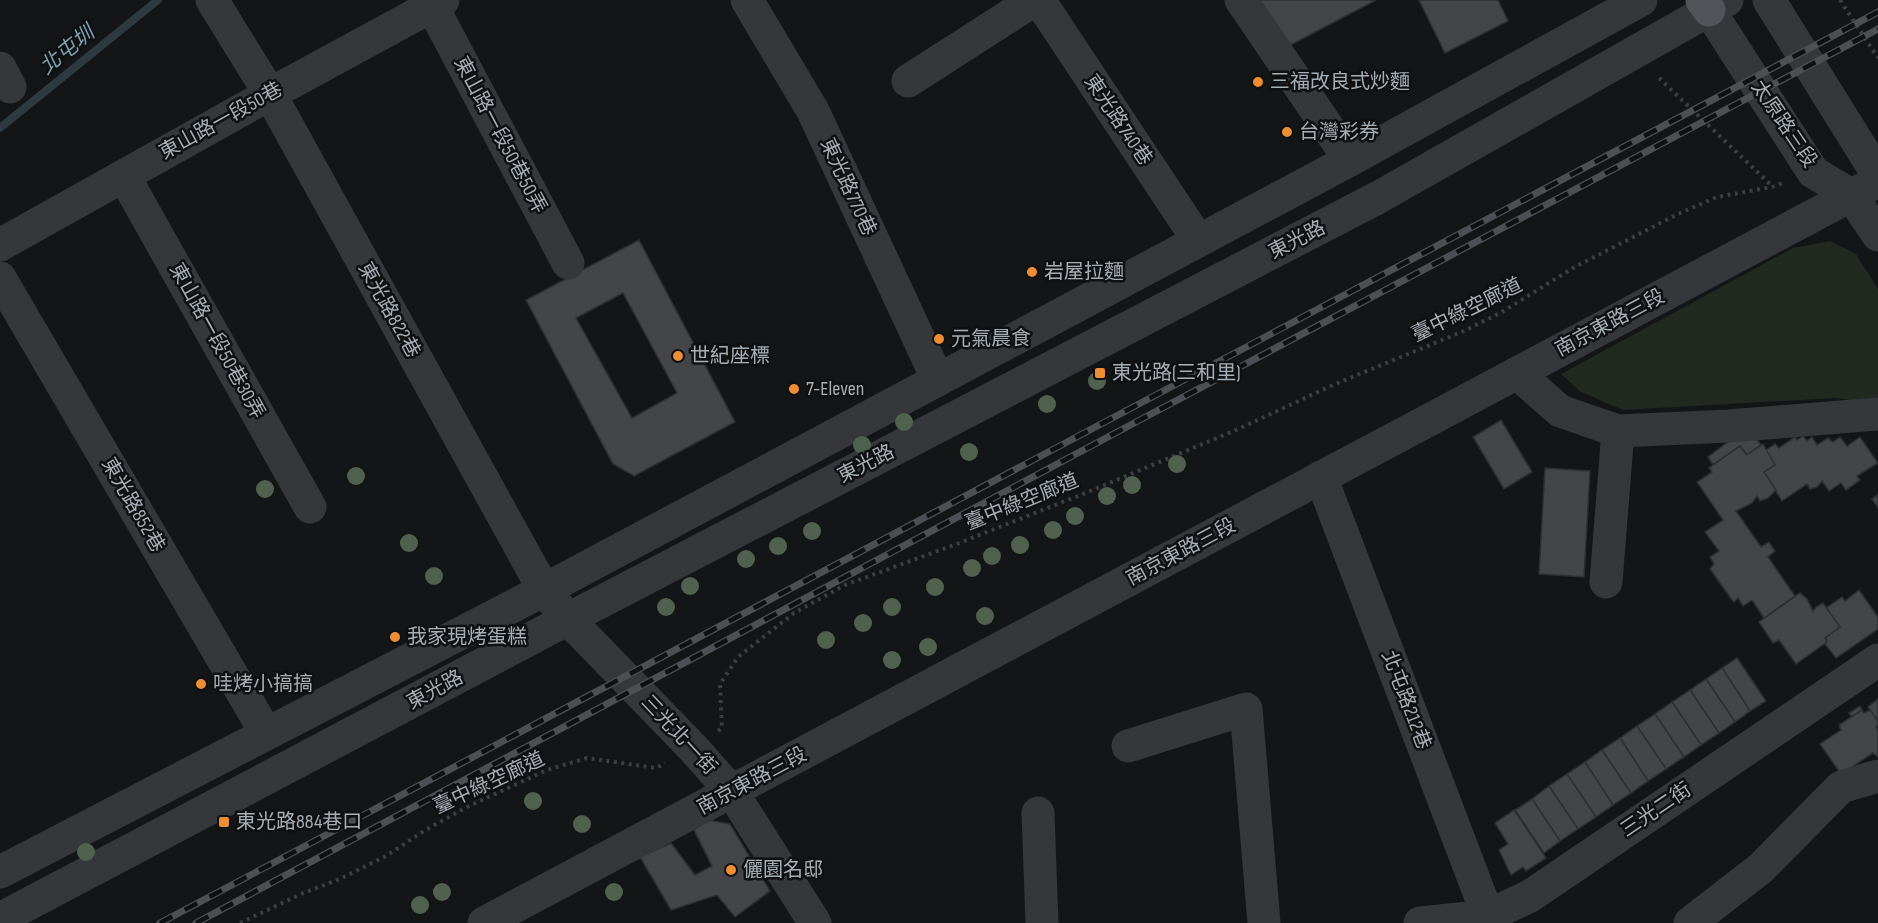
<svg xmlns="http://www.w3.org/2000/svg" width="1878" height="923" font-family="'Sofia Sans Condensed','Noto Sans TC',sans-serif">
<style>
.green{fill:#212921}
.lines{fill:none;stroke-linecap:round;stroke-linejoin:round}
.stream{stroke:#2e3a3f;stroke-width:8}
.building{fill:#434549;stroke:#2e2f32;stroke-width:1.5;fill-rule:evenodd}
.path{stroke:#3b3e42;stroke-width:4;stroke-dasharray:3 4.5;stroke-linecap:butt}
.minor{stroke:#35373b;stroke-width:33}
.major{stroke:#51555a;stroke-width:33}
.rail-casing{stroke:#4c5054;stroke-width:7}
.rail{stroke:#0f1011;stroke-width:4.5;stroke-dasharray:14;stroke-linecap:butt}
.tree{fill:#50624f}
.poi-dot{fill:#ee8e34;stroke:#0f1011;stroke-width:2}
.labels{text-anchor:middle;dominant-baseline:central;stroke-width:5;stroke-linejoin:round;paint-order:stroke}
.poi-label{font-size:20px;fill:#a6aeb6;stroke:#0f1011;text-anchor:start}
.street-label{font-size:20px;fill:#a6aeb6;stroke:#0f1011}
.water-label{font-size:21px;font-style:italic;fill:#7ea2b1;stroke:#0f1011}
</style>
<rect width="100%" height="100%" fill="#141516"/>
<path class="green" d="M1830 241 1856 254 1878 289V403L1834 398 1623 410 1581 392 1561 374 1793 248Z"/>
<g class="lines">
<path class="stream" d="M0 128 158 0"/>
</g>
<g class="building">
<path d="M1255 0H1376L1285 48Z"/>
<path d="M1419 0H1498L1508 21 1445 53Z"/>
<path d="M639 240 735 422 634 476 613 464 526 300ZM623 293 677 393 632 418 576 318Z"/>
<path d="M1501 420 1532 472 1504 489 1473 437Z"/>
<path d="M1748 427 1761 445 1747 455 1740 446 1713 465 1708 457Z"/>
<path d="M1803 436 1807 441 1812 437 1817 445 1828 438 1833 442 1840 437 1847 446 1860 437 1878 463 1857 476 1860 480 1846 490 1841 483 1829 491 1822 481 1817 487 1810 489 1807 484 1782 501 1764 472 1775 465 1765 451 1775 444 1779 448 1795 437 1797 440Z"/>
<path d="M1763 444 1775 465 1764 472 1776 490 1768 498 1760 501 1757 496 1752 503 1736 511 1761 547 1769 542 1775 551 1768 557 1795 596 1764 618 1752 600 1743 606 1738 598 1734 602 1732 600 1710 569 1714 564 1710 557 1719 551 1705 532 1723 520 1697 482 1712 472 1709 468 1740 446 1747 455Z"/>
<path d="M1545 468 1590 471 1584 577 1539 574Z"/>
<path d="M1878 495V508L1872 499Z"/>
<path d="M1859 590 1878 617V629L1836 658 1825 644 1827 642 1825 638 1840 627 1826 608 1842 597 1845 601Z"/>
<path d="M1800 593 1807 599 1813 611 1816 607 1823 603 1840 627 1825 638 1827 642 1796 664 1779 640 1773 643 1759 622Z"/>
<path d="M1737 658 1766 701 1750 711 1722 668Z"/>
<path d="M1722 668 1750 711 1735 722 1706 679Z"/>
<path d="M1706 679 1735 722 1719 733 1690 690Z"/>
<path d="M1690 690 1719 733 1701 745 1672 702Z"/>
<path d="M1878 699V721L1868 707Z"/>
<path d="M1672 702 1701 745 1684 757 1655 714Z"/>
<path d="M1860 706 1862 710 1852 717 1849 713Z"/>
<path d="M1862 710 1864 713 1870 710 1878 721V726L1876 727 1878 730V757L1873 753 1841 774 1820 744 1841 730 1839 725Z"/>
<path d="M1655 714 1684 757 1666 769 1637 726Z"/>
<path d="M1637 726 1666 769 1648 781 1620 738Z"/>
<path d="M1620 738 1648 781 1631 793 1602 750Z"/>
<path d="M1602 750 1631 793 1613 805 1585 762Z"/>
<path d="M1585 762 1613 805 1596 817 1567 774Z"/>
<path d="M1567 774 1596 817 1578 829 1549 786Z"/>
<path d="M1549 786 1578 829 1560 841 1532 799Z"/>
<path d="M1532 799 1560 841 1544 853 1515 810Z"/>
<path d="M1514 810 1546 858 1526 871 1523 867 1511 875 1499 850 1508 844 1495 823Z"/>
<path d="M707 820 730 824 770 891 735 917 717 895 671 910 640 857 671 843 695 875 712 866 694 830Z"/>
</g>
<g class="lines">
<g class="path">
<path d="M1840 0 1878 58"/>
<path d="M1659 78 1772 186"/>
<path d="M718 731 722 728 720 684 738 657 794 613 845 585 954 545 1083 494 1236 430 1333 385 1464 331 1502 312 1573 268 1678 214 1717 197 1772 187 1785 182"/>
<path d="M240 923 301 894 342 878 386 856 427 829 467 807 547 770 587 758 656 768 665 763"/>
</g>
<g class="minor">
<path d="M212 0 270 94 544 590 568 619 693 748 732 792 815 923"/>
<path d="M424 0 432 6 568 263"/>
<path d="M747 0 813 111 938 380"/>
<path d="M1039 0 1198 240"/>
<path d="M1241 0 1350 160"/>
<path d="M1769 0 1878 175"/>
<path d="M1709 10 1813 172 1851 195 1878 235"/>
<path d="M0 68 10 87"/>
<path d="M908 81 1034 0"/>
<path d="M124 176 310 507"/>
<path d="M0 245 270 94 443 0"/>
<path d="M0 278 266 733"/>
<path d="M1517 373 1560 411 1618 431 1729 426 1878 414"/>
<path d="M1321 477 1488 916 1487 923"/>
<path d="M1606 582 1618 431"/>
<path d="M1128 746 1246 709 1264 923"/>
<path d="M1038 813 1042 923"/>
<path d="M0 872 544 590 1350 160 1641 0"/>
<path d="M0 919 568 619 1379 197 1727 0"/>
<path d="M484 923 1878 181"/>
<path d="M1420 923 1488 916 1530 896 1878 660"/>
<path d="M1690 923 1761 868 1841 787 1878 776"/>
</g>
<path class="major" d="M1702 0 1709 10"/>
<g class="rail-casing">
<g id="rail">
<path d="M160 923 1878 12"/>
<path d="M196 923 1136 422 1878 29"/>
</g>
</g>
<use href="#rail" class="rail"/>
</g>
<g class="tree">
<circle cx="1097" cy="381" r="9"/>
<circle cx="1047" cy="404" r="9"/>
<circle cx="904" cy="422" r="9"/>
<circle cx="862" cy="445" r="9"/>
<circle cx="969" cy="452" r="9"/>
<circle cx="1177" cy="464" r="9"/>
<circle cx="356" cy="476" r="9"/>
<circle cx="1132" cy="485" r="9"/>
<circle cx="265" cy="489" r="9"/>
<circle cx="1107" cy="496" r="9"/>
<circle cx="1075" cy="516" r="9"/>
<circle cx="1053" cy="530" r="9"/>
<circle cx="812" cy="531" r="9"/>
<circle cx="409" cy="543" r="9"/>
<circle cx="1020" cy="545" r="9"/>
<circle cx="778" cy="546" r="9"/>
<circle cx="992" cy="556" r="9"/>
<circle cx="746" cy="559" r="9"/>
<circle cx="972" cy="568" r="9"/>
<circle cx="434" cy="576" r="9"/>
<circle cx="690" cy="586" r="9"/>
<circle cx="935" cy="587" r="9"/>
<circle cx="666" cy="607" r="9"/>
<circle cx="892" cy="607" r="9"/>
<circle cx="985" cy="616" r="9"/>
<circle cx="863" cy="623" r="9"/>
<circle cx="826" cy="640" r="9"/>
<circle cx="928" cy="647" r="9"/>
<circle cx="892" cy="660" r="9"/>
<circle cx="533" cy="801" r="9"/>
<circle cx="582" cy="824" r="9"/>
<circle cx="86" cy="852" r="9"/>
<circle cx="442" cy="892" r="9"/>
<circle cx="614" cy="892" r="9"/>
<circle cx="420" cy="905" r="9"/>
</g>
<g class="poi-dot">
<circle cx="1258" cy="82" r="6"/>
<circle cx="1287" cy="132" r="6"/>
<circle cx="1032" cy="272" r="6"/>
<circle cx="939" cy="339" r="6"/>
<circle cx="678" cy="356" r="6"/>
<rect x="1094" y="367" width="12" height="12" rx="3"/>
<circle cx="794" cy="389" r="6"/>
<circle cx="395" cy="637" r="6"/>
<circle cx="201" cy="684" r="6"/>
<rect x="218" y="816" width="12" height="12" rx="3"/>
<circle cx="731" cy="870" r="6"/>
</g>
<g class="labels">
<g class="poi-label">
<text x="1270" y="82">三福改良式炒麵</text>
<text x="1299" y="132">台灣彩券</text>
<text x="1044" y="272">岩屋拉麵</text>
<text x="951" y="339">元氣晨食</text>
<text x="690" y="356">世紀座標</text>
<text x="1112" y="373">東光路(三和里)</text>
<text x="806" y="389">7-Eleven</text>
<text x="407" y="637">我家現烤蛋糕</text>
<text x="213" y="684">哇烤小搞搞</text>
<text x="236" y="822">東光路884巷口</text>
<text x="743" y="870">儷園名邸</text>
</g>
<g class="street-label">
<text transform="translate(1118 120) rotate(56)">東光路740巷</text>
<text transform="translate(221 121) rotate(-29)">東山路一段50巷</text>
<text transform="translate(1784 124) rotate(56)">太原路三段</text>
<text transform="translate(500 135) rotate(62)">東山路一段50巷50弄</text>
<text transform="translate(848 187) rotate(65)">東光路770巷</text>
<text transform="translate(1297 240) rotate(-27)">東光路</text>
<text transform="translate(389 310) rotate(61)">東光路822巷</text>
<text transform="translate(1467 310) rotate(-26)">臺中綠空廊道</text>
<text transform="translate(1610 323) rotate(-28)">南京東路三段</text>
<text transform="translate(217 341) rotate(61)">東山路一段50巷30弄</text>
<text transform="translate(866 464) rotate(-27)">東光路</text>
<text transform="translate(1022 502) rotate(-22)">臺中綠空廊道</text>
<text transform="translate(133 505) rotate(60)">東光路852巷</text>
<text transform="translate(1181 552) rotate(-28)">南京東路三段</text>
<text transform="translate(435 690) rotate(-28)">東光路</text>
<text transform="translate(1406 700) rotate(69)">北屯路212巷</text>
<text transform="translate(679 735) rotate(47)">三光北一街</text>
<text transform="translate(752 781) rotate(-28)">南京東路三段</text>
<text transform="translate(489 783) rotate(-25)">臺中綠空廊道</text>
<text transform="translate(1656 810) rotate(-34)">三光二街</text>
</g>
<g class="water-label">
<text transform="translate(67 50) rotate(-39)">北屯圳</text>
</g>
</g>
</svg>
